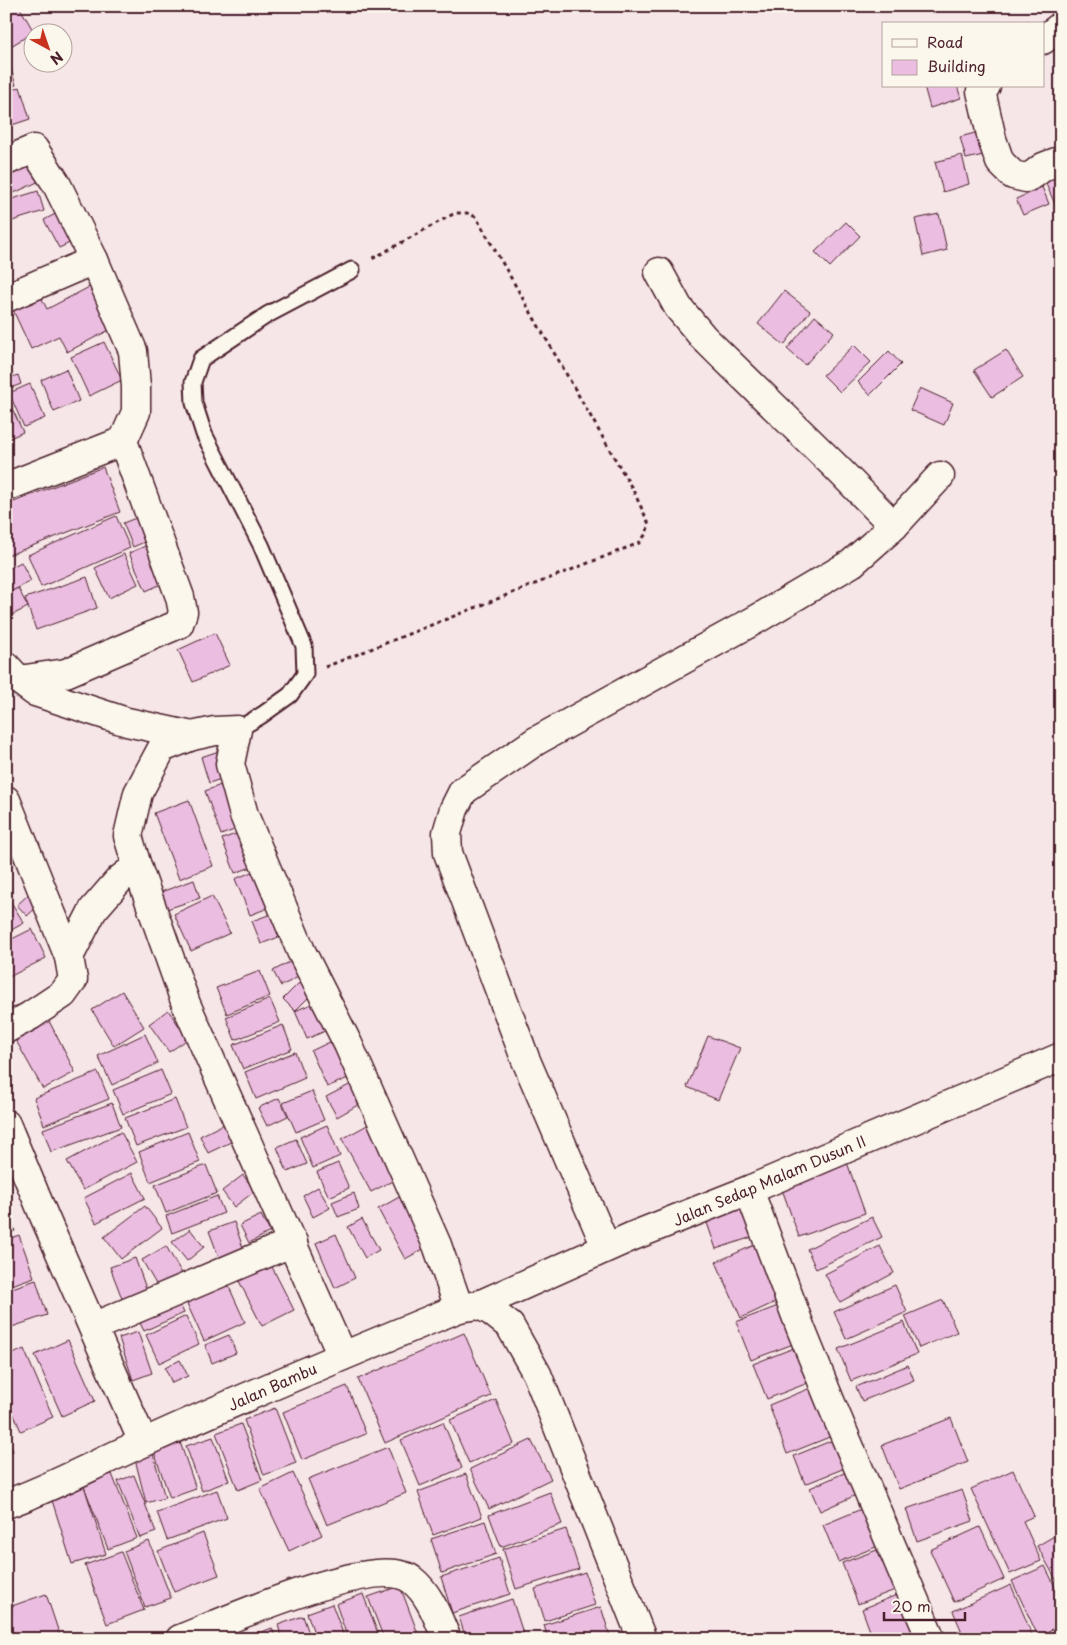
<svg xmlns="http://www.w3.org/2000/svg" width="1067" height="1645" font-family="'Playpen Sans',sans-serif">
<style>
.building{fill:#ebbde0;stroke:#4a1f2b}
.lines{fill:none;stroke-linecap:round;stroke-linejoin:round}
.lane-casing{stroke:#4a1f2b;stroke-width:19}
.street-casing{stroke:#4a1f2b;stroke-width:31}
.secondary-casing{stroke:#4a1f2b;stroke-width:31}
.path{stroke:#4a1f2b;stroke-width:3;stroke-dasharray:4 4;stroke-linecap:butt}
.lane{stroke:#fbf7ec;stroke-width:15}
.street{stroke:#fbf7ec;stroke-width:28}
.secondary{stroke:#fbf7ec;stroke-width:28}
.labels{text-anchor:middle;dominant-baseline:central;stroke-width:5;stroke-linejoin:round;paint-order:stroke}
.street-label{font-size:15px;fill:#4a1f2b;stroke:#fbf7ec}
</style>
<rect width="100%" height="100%" fill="#f6e6e8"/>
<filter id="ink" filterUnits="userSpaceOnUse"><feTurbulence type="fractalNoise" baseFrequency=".02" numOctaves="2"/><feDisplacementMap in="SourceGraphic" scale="10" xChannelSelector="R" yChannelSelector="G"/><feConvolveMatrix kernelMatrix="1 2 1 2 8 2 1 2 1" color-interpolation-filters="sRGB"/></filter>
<g filter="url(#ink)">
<g class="building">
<path d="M6 6H19L34 32 6 49Z"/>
<path d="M11 70 16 85 6 88V71Z"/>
<path d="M924 86H957L961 98 930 108Z"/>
<path d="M20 87 30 119 6 127V92Z"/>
<path d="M986 130 992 153 966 159 960 137Z"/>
<path d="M962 155 969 184 943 192 935 162Z"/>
<path d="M34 158 44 179 14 193 6 177V171Z"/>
<path d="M1061 175V204L1056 206 1045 182Z"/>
<path d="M1042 187 1049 204 1023 215 1016 199Z"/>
<path d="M38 191 44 211 6 223V201Z"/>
<path d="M63 210 78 239 59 248 44 220Z"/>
<path d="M939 214 947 250 923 256 915 219Z"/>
<path d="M846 222 860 236 830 267 815 252Z"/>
<path d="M97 283 119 325 67 352 59 336 31 349 13 310 41 297 47 309Z"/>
<path d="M784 291 810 311 784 345 758 324Z"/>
<path d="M815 316 834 332 805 365 787 349Z"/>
<path d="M104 342 122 380 89 396 71 357Z"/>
<path d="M854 345 871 362 840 392 823 375Z"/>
<path d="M1006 350 1023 377 992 397 974 370Z"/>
<path d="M889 351 901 364 870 395 858 382Z"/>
<path d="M66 369 79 401 54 412 41 380Z"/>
<path d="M18 375 21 384 6 390V379Z"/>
<path d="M30 384 45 418 24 427 9 393Z"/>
<path d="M920 388 953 403 944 425 910 410Z"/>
<path d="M11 406 23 432 6 440V408Z"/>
<path d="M103 467 120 512 6 556V505Z"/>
<path d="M116 516 130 548 41 587 28 555Z"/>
<path d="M141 516 151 539 133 547 123 523Z"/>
<path d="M150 544 166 582 146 591 129 553Z"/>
<path d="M124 554 138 584 109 598 95 568Z"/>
<path d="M21 562 31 581 7 594 6 570Z"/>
<path d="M87 577 97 608 36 630 25 598Z"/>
<path d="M18 588 28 607 6 618V594Z"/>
<path d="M215 633 230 665 193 682 178 650Z"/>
<path d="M219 751 227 777 209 783 201 757Z"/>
<path d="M226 783 242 827 221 835 205 791Z"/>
<path d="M189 800 213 866 179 879 154 813Z"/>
<path d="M244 831 257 865 235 873 222 839Z"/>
<path d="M6 832 18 859 6 864Z"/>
<path d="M261 868 276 905 250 915 235 879Z"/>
<path d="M194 880 200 898 164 910 158 893Z"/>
<path d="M6 894 24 923 6 933Z"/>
<path d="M29 894 39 905 27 916 17 905Z"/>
<path d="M212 896 230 933 191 951 174 914Z"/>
<path d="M282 910 289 933 261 944 252 921Z"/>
<path d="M32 929 46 958 7 978 6 942Z"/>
<path d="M295 959 304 974 281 986 273 971Z"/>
<path d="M260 971 270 996 227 1014 216 988Z"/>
<path d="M306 976 318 988 295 1011 283 999Z"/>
<path d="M122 991 144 1027 114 1046 92 1010Z"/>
<path d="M270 999 280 1022 235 1040 226 1017Z"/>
<path d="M323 999 334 1027 307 1039 295 1011Z"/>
<path d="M168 1010 188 1039 169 1052 149 1024Z"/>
<path d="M47 1017 75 1072 43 1089 14 1037Z"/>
<path d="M283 1025 292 1049 243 1069 233 1045Z"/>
<path d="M145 1034 158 1063 112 1085 98 1056Z"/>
<path d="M708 1036 740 1048 718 1100 687 1087Z"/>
<path d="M336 1039 353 1076 327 1087 311 1051Z"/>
<path d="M295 1052 305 1078 256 1099 245 1072Z"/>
<path d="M161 1070 171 1094 123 1114 113 1090Z"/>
<path d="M98 1072 109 1099 44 1125 34 1098Z"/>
<path d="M353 1083 363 1102 337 1117 326 1097Z"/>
<path d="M312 1091 324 1120 296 1132 283 1103Z"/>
<path d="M279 1098 288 1116 267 1126 258 1108Z"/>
<path d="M175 1099 186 1127 136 1146 125 1118Z"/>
<path d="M112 1103 121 1127 51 1152 43 1129Z"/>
<path d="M226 1123 235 1140 208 1153 200 1136Z"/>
<path d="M371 1123 400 1177 371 1192 342 1139Z"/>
<path d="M327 1125 340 1156 313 1168 300 1137Z"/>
<path d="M121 1132 137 1162 83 1190 67 1161Z"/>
<path d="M188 1132 200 1162 150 1182 139 1152Z"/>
<path d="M296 1139 307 1164 287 1172 277 1147Z"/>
<path d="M844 1154 865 1213 799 1237 778 1178Z"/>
<path d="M338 1163 349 1188 329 1197 317 1172Z"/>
<path d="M206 1165 217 1193 166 1213 155 1185Z"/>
<path d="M132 1173 145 1198 96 1223 84 1198Z"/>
<path d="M243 1175 255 1191 234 1207 222 1191Z"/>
<path d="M318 1187 330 1208 313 1217 303 1196Z"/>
<path d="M354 1193 359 1209 338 1217 332 1202Z"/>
<path d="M217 1196 224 1213 172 1233 166 1216Z"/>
<path d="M401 1196 429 1246 405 1259 378 1209Z"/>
<path d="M749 1198 761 1234 716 1249 704 1214Z"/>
<path d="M145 1206 162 1228 121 1259 104 1237Z"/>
<path d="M6 1209 15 1231 6 1234Z"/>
<path d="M261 1215 270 1232 249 1243 240 1225Z"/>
<path d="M872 1217 882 1237 816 1269 807 1249Z"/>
<path d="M362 1219 379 1250 365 1258 348 1227Z"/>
<path d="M234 1222 247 1259 223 1268 209 1231Z"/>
<path d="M190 1229 204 1247 187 1261 172 1242Z"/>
<path d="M336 1234 355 1278 335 1288 316 1243Z"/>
<path d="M19 1235 34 1277 6 1287V1240Z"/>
<path d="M759 1243 784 1298 741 1318 716 1262Z"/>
<path d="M166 1246 184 1277 160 1291 142 1260Z"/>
<path d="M880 1246 894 1273 840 1302 825 1274Z"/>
<path d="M135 1258 147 1291 123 1301 110 1267Z"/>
<path d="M270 1263 294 1310 262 1326 238 1279Z"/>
<path d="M225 1278 245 1322 204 1341 184 1297Z"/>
<path d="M36 1280 47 1315 6 1329V1290Z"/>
<path d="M895 1285 907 1312 846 1339 834 1312Z"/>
<path d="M176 1296 184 1313 144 1331 136 1315Z"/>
<path d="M943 1300 957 1332 919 1348 905 1316Z"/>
<path d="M786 1303 801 1341 751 1360 736 1322Z"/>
<path d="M186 1316 199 1344 159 1363 146 1335Z"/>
<path d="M904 1322 917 1354 851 1381 838 1349Z"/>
<path d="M138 1332 152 1373 133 1380 119 1338Z"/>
<path d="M464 1333 491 1396 385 1443 358 1379Z"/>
<path d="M229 1335 236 1353 212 1363 205 1345Z"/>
<path d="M68 1340 95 1401 62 1416 35 1355Z"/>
<path d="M804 1344 818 1379 767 1399 753 1364Z"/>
<path d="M24 1349 53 1417 21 1431 6 1397V1357Z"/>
<path d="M180 1360 188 1376 172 1383 165 1368Z"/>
<path d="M908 1365 914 1380 862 1401 856 1387Z"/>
<path d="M818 1385 837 1434 787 1454 769 1405Z"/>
<path d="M347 1386 366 1434 302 1460 283 1412Z"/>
<path d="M496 1400 514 1444 469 1463 450 1420Z"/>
<path d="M275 1408 296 1463 264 1475 244 1420Z"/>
<path d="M951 1418 968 1462 899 1489 882 1445Z"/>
<path d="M443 1422 462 1468 420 1486 401 1440Z"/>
<path d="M241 1424 262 1480 238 1490 216 1433Z"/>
<path d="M6 1435 13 1451 6 1454Z"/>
<path d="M213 1437 229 1481 202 1491 186 1446Z"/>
<path d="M838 1438 850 1466 805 1484 794 1456Z"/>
<path d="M531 1440 551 1479 489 1509 470 1469Z"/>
<path d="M180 1442 196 1489 170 1498 154 1452Z"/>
<path d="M388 1447 406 1493 327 1525 308 1479Z"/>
<path d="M153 1454 165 1498 146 1503 135 1459Z"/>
<path d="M853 1469 863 1492 820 1511 810 1488Z"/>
<path d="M1013 1470 1034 1516 1023 1521 1041 1561 1010 1574 971 1489Z"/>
<path d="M293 1473 322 1535 289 1551 260 1489Z"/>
<path d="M112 1474 137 1538 108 1549 83 1484Z"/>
<path d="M466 1474 482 1517 433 1535 418 1492Z"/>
<path d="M134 1475 156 1532 140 1538 118 1481Z"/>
<path d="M83 1483 106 1554 72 1564 50 1494Z"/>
<path d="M217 1490 227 1518 167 1540 157 1512Z"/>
<path d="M962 1490 973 1521 917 1541 906 1509Z"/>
<path d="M550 1492 562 1524 501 1547 489 1515Z"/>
<path d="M871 1505 886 1543 838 1562 823 1525Z"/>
<path d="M485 1521 496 1554 442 1573 431 1539Z"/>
<path d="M980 1527 1004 1579 954 1602 930 1550Z"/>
<path d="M566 1529 579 1569 516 1589 503 1549Z"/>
<path d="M1061 1532V1588L1037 1546Z"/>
<path d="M203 1533 219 1575 174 1592 158 1551Z"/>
<path d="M149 1541 171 1598 145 1607 124 1551Z"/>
<path d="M888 1546 903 1587 858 1604 842 1563Z"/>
<path d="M121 1552 144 1610 107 1624 85 1565Z"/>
<path d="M499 1558 510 1594 452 1613 441 1577Z"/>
<path d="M1045 1566 1061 1599V1625L1038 1636 1012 1581Z"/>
<path d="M585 1572 595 1605 545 1621 535 1589Z"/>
<path d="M1011 1585 1032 1634 1022 1639H965L953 1611Z"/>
<path d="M400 1586 420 1639H384L368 1597Z"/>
<path d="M904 1592 922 1639H873L862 1609Z"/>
<path d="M46 1594 61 1639H6V1608Z"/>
<path d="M363 1594 380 1639H348L336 1604Z"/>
<path d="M512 1599 523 1633 506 1639H466L459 1617Z"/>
<path d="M332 1604 345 1639H316L307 1613Z"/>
<path d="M601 1607 611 1639H548L544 1625Z"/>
<path d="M303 1616 311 1639H282L278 1625Z"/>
<path d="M272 1628 276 1639H244Z"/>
</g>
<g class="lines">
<g class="lane-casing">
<path id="lane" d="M237 730 262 715 290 695 305 674 304 646 261 545 204 434 194 403 193 382 201 359 267 315 352 270"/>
</g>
<g class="street-casing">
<g id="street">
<path d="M1043 40 1061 26"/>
<path d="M986 86 981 91 992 139 1000 162 1013 175 1026 178 1034 174 1043 167 1056 162 1061 164"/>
<path d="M6 161 34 149 56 183 94 260 133 351 136 387V412L123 441 6 487"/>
<path d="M659 272 678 307 703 337 836 467 894 526"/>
<path d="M6 298 94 260"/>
<path d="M6 666 19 680 35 692 127 722 192 736"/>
<path d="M19 680 66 673 179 624 183 612 180 597 123 441"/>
<path d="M6 800 69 957"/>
<path d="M137 866 186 1004 342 1356"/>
<path d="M6 1029 30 1016 63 994 73 980 69 957 93 910 119 880 137 866 128 836 138 793 162 748 192 736 215 731 237 730 230 764 244 815 301 951 348 1044 437 1245 459 1308"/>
<path d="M6 1124 44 1216 143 1442"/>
<path d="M749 1190 801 1329 831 1403 931 1639"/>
<path d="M606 1247 525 1058 448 853 447 833 454 809 463 791 536 741 757 619 852 563 894 526 940 476"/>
<path d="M479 1305 633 1236 749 1190 1061 1057"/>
<path d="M93 1327 293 1242"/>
<path d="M180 1639C221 1623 377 1552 412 1580 430 1594 438 1619 447 1639"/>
</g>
</g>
<g class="secondary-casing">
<path id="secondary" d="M6 1504C54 1487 98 1462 145 1442 249 1395 354 1351 459 1308L479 1305 491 1311 510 1326 537 1374 642 1639"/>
</g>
<path class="path" d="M325 667 639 543 646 534 649 524 633 490 476 217 467 213H455L370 260"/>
<use href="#lane" class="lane"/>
<use href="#street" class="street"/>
<use href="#secondary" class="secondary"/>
</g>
</g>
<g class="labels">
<g class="street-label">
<text transform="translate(769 1180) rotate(-23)">Jalan Sedap Malam Dusun II</text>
<text transform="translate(272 1386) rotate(-24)">Jalan Bambu</text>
</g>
</g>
<rect width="1067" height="1645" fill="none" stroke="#fbf7ec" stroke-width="25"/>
<rect x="12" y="12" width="1042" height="1620" fill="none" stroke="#4a1f2b" stroke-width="2" filter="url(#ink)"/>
<rect x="882" y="22" width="162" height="65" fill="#fbf7ec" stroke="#b4a19f"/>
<rect x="892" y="39" width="25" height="8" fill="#fbf7ec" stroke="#b4a19f"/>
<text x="927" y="48" font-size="15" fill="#4a1f2b">Road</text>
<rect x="892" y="60" width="25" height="15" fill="#ebbde0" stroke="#b4a19f"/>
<text x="927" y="72" font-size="15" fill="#4a1f2b">Building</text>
<g transform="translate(48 48) rotate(140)"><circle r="24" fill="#fbf7ec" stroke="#b4a19f"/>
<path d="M0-4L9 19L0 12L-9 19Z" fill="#c8321e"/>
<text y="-8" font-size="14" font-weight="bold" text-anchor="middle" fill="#4a1f2b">N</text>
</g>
<path d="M884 1612v8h81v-8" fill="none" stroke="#4a1f2b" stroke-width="2.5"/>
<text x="892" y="1612" font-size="15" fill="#4a1f2b" stroke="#fbf7ec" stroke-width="4" paint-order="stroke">20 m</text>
</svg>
